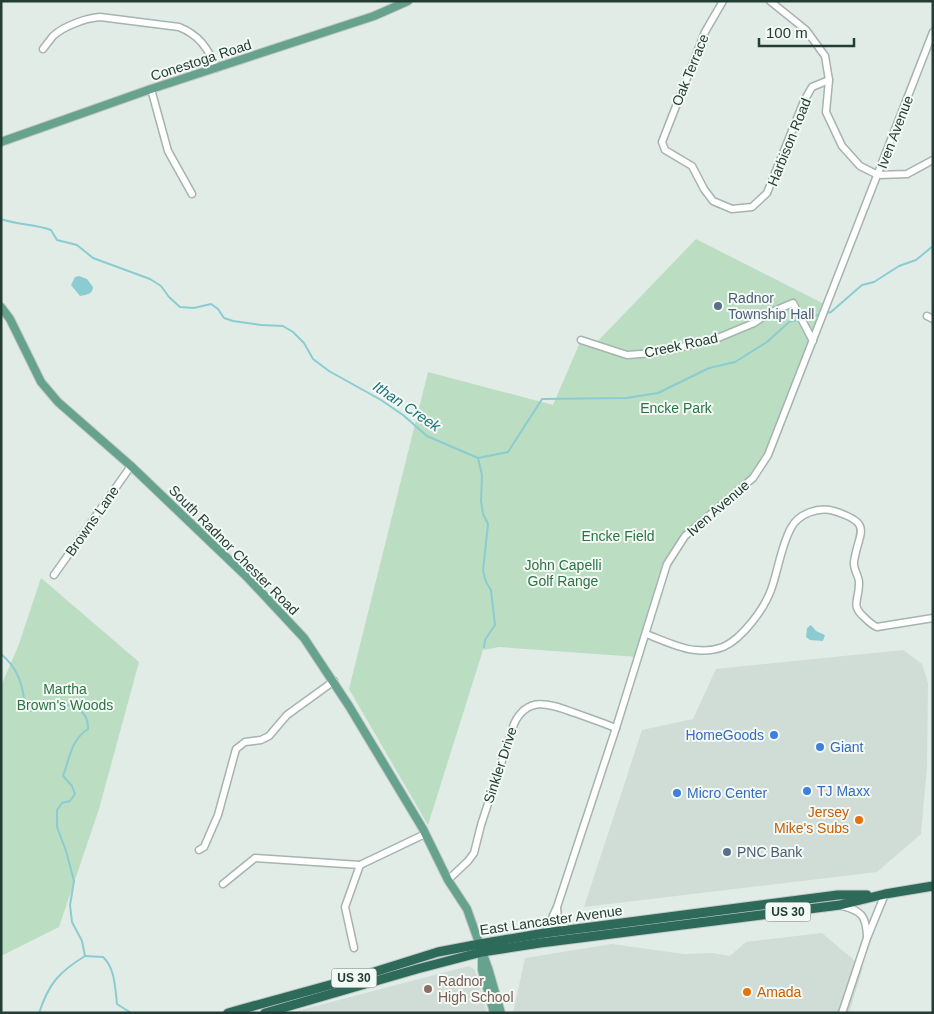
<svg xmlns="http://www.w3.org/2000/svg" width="934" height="1014" font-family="Helvetica,sans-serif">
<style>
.built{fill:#d0dcd6}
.green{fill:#bbddc2}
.water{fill:#8accd1}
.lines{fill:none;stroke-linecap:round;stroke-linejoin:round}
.stream{stroke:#8accd1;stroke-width:2}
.minor-casing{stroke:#a5b4ae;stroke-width:9}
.major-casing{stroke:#c1c9c6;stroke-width:10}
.highway-casing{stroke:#c1c9c6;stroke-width:11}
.minor{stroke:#fff;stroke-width:6}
.major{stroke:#67a28e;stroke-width:8}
.highway{stroke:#2e6a59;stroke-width:9}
.service-dot{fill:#5c6f8a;stroke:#f3f9f5;stroke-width:2}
.shop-dot{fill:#3f7fe0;stroke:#f3f9f5;stroke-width:2}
.food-dot{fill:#e8710a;stroke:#f3f9f5;stroke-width:2}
.education-dot{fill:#8d6e63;stroke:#f3f9f5;stroke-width:2}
.labels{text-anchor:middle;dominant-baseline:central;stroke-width:4;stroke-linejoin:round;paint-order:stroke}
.shield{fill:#f3f9f5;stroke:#61756e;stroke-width:1}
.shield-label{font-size:12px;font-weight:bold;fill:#223d34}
.street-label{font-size:14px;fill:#223d34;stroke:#f3f9f5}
.service-label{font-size:14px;fill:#4e5e75;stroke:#f3f9f5;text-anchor:start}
.park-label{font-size:14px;fill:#2c7443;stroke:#f3f9f5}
.shop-label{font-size:14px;fill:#366cbe;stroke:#f3f9f5;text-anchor:start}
.food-label{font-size:14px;fill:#c56008;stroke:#f3f9f5;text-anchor:end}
.education-label{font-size:14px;fill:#785e54;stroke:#f3f9f5;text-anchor:start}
.water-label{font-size:15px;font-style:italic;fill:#1c7179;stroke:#f3f9f5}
</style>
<rect width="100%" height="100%" fill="#e2ece7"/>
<g class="built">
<path d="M903 650 922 664 928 683 927 767 921 834 877 872 584 907 642 730 693 719 716 669Z"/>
<path d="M822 933 863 968 849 1013H513L525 958 612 944 684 954 712 953 730 956 746 942Z"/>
<path d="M469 966 475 970 487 1013H289Z"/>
</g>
<g class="green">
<path d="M696 239 826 305 768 455 753 478 684 536 667 564 638 657 499 647 483 650 428 825 349 689 428 372 553 405 581 340 595 344Z"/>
<path d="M41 578 139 662 99 809 59 927 1 956V686L19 644Z"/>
</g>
<g class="water">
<path d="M79 276 87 279 93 287C93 294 86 295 80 296L71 285 75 277Z"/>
<path d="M811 625 816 631 825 635 823 641 810 640 806 637 807 628Z"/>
</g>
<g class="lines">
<g class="stream">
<path d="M1 219C18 225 35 224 51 230L57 240 77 245 93 258 150 279 161 286 169 297 180 307 194 308 211 304 218 309 224 318 233 321 261 325 283 326 293 332 304 343 313 359 329 371 381 400 403 415 427 436 478 458 508 452 542 399 626 398 658 393 709 368 735 362 767 342 789 322 822 314"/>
<path d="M827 313 831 312 862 285 874 282 899 266 916 260 933 246"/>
<path d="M478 458 482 475 481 501 483 514 488 524 483 571 486 582 491 590 495 625 485 640 484 647"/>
<path d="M1 654C18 668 23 685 25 706L30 711 40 708 48 701C67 704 89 706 88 729 71 740 70 757 63 776L72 786 75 794 70 801 62 803 57 810V827L66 851 74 881 70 905 72 922 82 941 85 956"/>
<path d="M85 956 103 957C115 968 115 987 117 1004L131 1013"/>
<path d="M39 1013C49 983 59 972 85 956"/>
</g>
<g class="minor-casing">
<g id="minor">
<path d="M723 1 705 32 662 142 665 150 692 166 704 189 713 201 732 209 752 207 767 193 804 101 812 87 829 80"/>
<path d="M770 1 806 30 825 56 829 80 826 112 842 146 860 166 878 175 907 174 933 160"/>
<path d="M43 49C46 45 50 40 53 36 64 26 86 18 100 17L179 27C199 35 208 48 216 68"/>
<path d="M151 89 168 151 192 194"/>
<path d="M927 316 933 319"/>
<path d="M581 340 627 355 654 353 713 340 754 323 767 314 793 303 813 341"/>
<path d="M54 575 131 466"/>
<path d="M646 634C660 639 682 650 696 650 704 651 715 650 723 647 742 639 764 609 771 590 778 571 781 546 791 528 798 514 819 506 834 511 875 524 858 532 854 562 853 570 860 577 859 584 859 601 850 605 865 618 869 622 872 625 877 627L933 618"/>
<path d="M199 850 204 847 218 815 236 749 245 742 261 740 269 736 287 715 334 681"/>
<path d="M448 880 468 861 474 853 481 825 514 724C528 694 552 705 575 713 589 718 603 723 616 728"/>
<path d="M223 884 255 858 360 865"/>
<path d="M842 906C862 911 866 916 867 936"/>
<path d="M557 908 558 919 568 930"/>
<path d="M545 933 557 907 616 728 667 564 685 536 753 478 768 455 933 32"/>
<path d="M354 948 345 907 360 865 425 834"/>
<path d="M842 1013 867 938 885 894"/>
</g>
</g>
<g class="major-casing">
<g id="major">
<path d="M1 142 151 89 374 16 408 1"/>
<path d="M1 307 10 319 41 382 58 402 131 466 247 577 304 638 349 706 423 829 448 880 467 909 489 971 501 1013"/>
<path d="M482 957V970L494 1013"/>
</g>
</g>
<g class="highway-casing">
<g id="highway">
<path d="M228 1013 355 978 438 952 480 944 545 933 838 895H867"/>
<path d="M265 1013 417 969 482 952 540 943 840 905 885 894 933 886"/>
</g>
</g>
<use href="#minor" class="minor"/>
<use href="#major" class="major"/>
<use href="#highway" class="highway"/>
</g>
<g class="service-dot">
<circle cx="718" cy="306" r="5"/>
<circle cx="727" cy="852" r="5"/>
</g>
<g class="shop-dot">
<circle cx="774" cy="735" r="5"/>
<circle cx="820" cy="747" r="5"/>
<circle cx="807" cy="791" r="5"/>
<circle cx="677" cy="793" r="5"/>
</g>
<g class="food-dot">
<circle cx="859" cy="820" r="5"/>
<circle cx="747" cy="992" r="5"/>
</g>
<circle class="education-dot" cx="428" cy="989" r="5"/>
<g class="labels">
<g class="shield">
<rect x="765.5" y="902.5" width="45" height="19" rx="4"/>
<rect x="331.5" y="968.5" width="45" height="19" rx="4"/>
</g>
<g class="shield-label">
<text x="788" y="912">US 30</text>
<text x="354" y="978">US 30</text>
</g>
<g class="street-label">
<text transform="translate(201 60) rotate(-18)">Conestoga Road</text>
<text transform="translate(690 70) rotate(-68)">Oak Terrace</text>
<text transform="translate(895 132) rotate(-69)">Iven Avenue</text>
<text transform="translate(789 142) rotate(-68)">Harbison Road</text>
<text transform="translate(681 345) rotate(-12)">Creek Road</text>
<text transform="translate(718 508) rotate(-41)">Iven Avenue</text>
<text transform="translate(92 521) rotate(-55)">Browns Lane</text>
<text transform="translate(234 550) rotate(45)">South Radnor Chester Road</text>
<text transform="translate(500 765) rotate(-72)">Sinkler Drive</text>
<text transform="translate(551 920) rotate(-8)">East Lancaster Avenue</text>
</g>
<g class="service-label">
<text x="728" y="298">Radnor<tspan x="728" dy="16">Township Hall</tspan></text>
<text x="737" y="852">PNC Bank</text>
</g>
<g class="park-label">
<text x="676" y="408">Encke Park</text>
<text x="618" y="536">Encke Field</text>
<text x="563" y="565">John Capelli<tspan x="563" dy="16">Golf Range</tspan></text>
<text x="65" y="689">Martha<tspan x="65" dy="16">Brown's Woods</tspan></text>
</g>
<g class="shop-label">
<text x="764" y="735" text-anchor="end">HomeGoods</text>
<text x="830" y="747">Giant</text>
<text x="817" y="791">TJ Maxx</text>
<text x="687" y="793">Micro Center</text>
</g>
<g class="food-label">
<text x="849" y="812">Jersey<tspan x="849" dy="16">Mike's Subs</tspan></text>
<text x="757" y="992" text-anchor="start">Amada</text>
</g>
<g class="education-label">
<text x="438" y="981">Radnor<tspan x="438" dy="16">High School</tspan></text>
</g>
<g class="water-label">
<text transform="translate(407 406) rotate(34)">Ithan Creek</text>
</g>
</g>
<rect width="934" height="1014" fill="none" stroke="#223d34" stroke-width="5"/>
<path d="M759 38v8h95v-8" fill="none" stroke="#223d34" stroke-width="2.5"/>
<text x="766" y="38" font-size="15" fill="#223d34" stroke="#f3f9f5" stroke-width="4" paint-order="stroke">100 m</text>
</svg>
